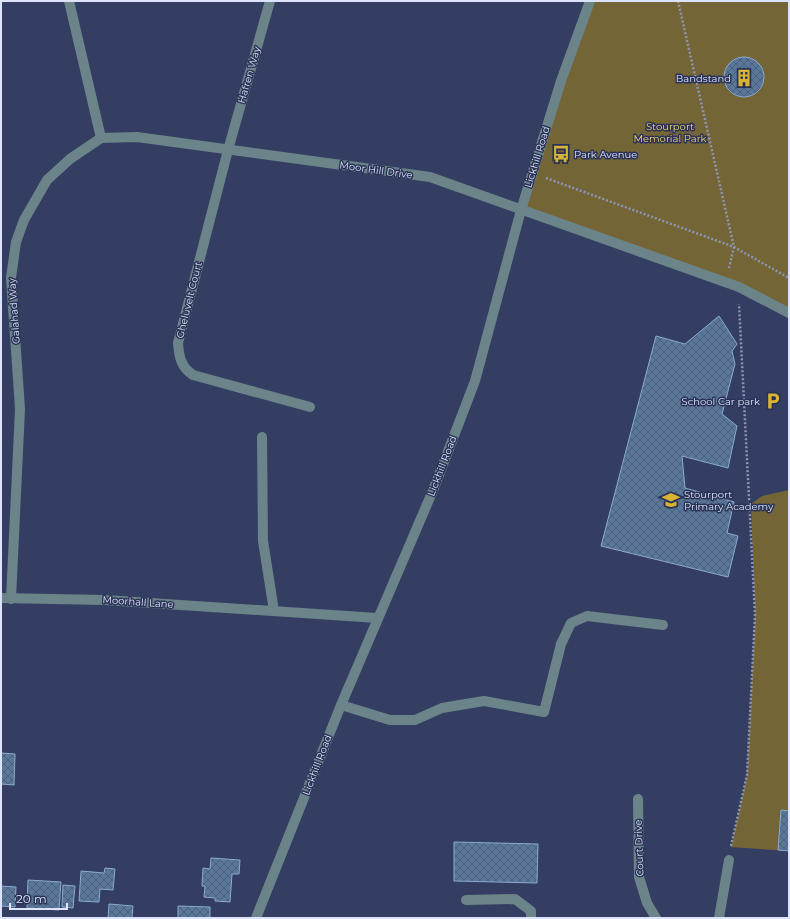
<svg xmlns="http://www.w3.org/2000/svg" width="790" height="919" font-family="Montserrat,sans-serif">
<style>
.green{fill:#746536}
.building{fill:url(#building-cross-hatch);stroke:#8aabd0}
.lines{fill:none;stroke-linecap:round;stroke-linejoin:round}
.path{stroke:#8d95b3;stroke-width:2.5;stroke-dasharray:2 2;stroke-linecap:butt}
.minor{stroke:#6b8489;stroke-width:10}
.labels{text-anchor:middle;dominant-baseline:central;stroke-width:3;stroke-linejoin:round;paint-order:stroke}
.street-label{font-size:10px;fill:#dce3fa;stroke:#2a3357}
.poi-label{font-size:10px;fill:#dce3fa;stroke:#2a3357;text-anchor:end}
.park-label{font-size:10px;fill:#f6d776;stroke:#2a3357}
</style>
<defs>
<pattern id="building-cross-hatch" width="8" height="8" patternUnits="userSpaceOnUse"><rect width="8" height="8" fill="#58779a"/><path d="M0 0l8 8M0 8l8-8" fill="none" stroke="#4e6076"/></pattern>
</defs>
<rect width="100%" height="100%" fill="#343e63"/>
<g class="green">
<path d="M590 1H789V313L750 293 521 210Z"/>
<path d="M789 490V851L731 847 747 775 755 615 751 504 762 496Z"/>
</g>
<g class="building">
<circle cx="744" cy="77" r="20"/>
<path d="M719 316 737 344 732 351 735 364 722 414 737 426 728 468 682 456 685 488 734 502 727 533 738 536 728 577 601 546 656 336 685 344Z"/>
<path d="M1 753 15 754 14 785 1 784Z"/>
<path d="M781 810 789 811V851L778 850Z"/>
<path d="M454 842 538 844 537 883 454 881Z"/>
<path d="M211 858 240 860 239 874H232L230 902 215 901V898L204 897 205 886H202L203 868 210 869Z"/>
<path d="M105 868 115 869 113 890 100 889 99 902 79 901 81 871 104 873Z"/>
<path d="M28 880 61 882 59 910 27 908Z"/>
<path d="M63 885 75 886 73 908 62 907Z"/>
<path d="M1 886 16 887 15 907 1 906Z"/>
<path d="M109 904 133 906 132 918H108Z"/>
<path d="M178 906 210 907V918H178Z"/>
</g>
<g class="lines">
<g class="path">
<path d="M678 1 734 247 729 268"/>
<path d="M546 178 734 247 789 278"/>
<path d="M731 846 747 775 755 615 739 304"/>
</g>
<g class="minor">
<path d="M69 1 101 138"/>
<path d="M270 1 228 150 178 343C179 357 181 367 193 375L310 407"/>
<path d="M262 437 263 541 274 611"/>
<path d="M1 598 105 600 377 618"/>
<path d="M11 599 20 409 11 278 16 242 24 220 47 180 70 159 101 138 137 137 430 177 739 287 789 313"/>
<path d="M341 705 390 720H415L442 708 484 701 544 712 561 644 571 623 587 616 663 625"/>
<path d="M638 799 639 877 647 903 656 918"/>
<path d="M466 900 515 899 531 911V918"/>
<path d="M256 918 341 705 434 488 475 381 521 210 561 81 590 1"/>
<path d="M719 918 729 860"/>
</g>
</g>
<defs>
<g id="building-bare" transform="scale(1.38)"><path d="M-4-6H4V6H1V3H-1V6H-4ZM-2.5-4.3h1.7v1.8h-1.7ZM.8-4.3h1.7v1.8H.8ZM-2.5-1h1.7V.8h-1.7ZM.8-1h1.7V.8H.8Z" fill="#d8b434" stroke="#2a3357" stroke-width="2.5" paint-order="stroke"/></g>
<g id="bus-bare" transform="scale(1.38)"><path d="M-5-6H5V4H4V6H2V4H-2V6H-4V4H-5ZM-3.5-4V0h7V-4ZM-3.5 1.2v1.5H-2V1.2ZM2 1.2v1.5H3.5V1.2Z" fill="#d8b434" stroke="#2a3357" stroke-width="2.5" paint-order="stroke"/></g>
<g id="parking-bare" transform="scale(1.38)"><path d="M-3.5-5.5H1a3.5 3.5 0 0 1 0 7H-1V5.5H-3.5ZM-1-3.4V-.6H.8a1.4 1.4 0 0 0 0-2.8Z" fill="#d8b434" stroke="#2a3357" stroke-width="2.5" paint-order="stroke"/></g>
<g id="school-bare" transform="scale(1.38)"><path d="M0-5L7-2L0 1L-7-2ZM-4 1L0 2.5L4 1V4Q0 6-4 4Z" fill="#d8b434" stroke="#2a3357" stroke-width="2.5" paint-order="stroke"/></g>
</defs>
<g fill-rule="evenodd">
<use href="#building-bare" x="744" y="78"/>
<use href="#bus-bare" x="561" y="154"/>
<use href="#parking-bare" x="773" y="401"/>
<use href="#school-bare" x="671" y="500"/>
</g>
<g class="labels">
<g class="street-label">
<text transform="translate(249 75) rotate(-74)">Hafren Way</text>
<text transform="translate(537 157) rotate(-73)">Lickhill Road</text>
<text transform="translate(376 170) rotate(8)">Moor Hill Drive</text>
<text transform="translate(189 300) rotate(-76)">Gheluvelt Court</text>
<text transform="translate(14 311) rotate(-94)">Galahad Way</text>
<text transform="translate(442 466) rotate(-69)">Lickhill Road</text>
<text transform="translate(138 602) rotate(4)">Moorhall Lane</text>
<text transform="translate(317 765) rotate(-69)">Lickhill Road</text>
<text transform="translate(639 848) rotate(-92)">Court Drive</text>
</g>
<g class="poi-label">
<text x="731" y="78">Bandstand</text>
<text x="574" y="154" text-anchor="start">Park Avenue</text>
<text x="760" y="401">School Car park</text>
<text x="684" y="494" text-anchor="start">Stourport<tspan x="684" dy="12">Primary Academy</tspan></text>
</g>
<g class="park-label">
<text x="670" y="126">Stourport<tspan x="670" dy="12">Memorial Park</tspan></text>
</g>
</g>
<rect width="790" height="919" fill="none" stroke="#dce3fa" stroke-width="4"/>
<path d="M10 903v6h57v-6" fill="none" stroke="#dce3fa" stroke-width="2"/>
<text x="16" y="903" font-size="12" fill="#dce3fa" stroke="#2a3357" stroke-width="3" paint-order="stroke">20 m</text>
</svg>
